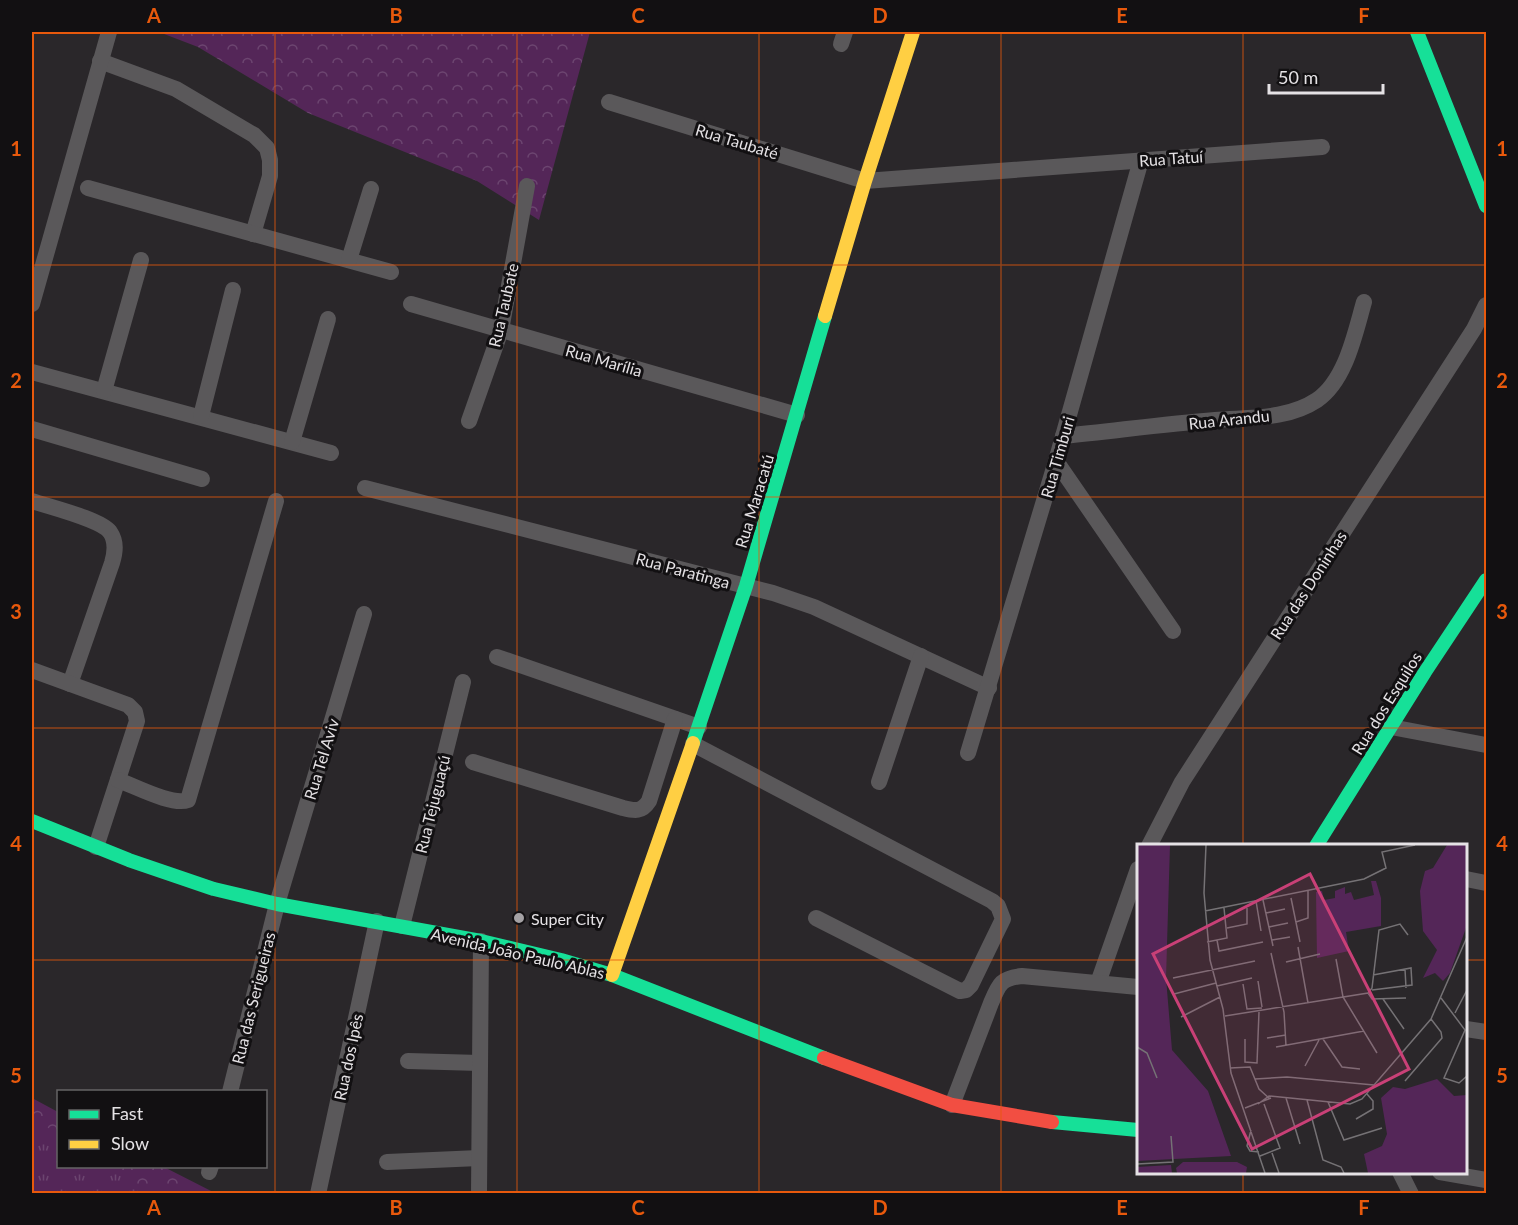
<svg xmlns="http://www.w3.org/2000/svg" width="1518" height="1225" font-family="Lato,sans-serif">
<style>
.forest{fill:url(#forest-crowns)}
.park{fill:url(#park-tufts)}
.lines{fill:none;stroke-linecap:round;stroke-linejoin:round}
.street{stroke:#5a585a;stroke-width:16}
.fast{stroke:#16e098;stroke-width:14}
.slow{stroke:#ffcf43;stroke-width:14}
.jam{stroke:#f24e42;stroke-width:14}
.grid{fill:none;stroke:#e8590c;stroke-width:1.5;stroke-opacity:0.55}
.poi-dot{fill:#a4a1a4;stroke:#121012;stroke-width:2}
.labels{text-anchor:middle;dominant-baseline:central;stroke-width:6;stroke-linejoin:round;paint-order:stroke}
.street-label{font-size:16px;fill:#e5e2e5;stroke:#121012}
.poi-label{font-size:16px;fill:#e5e2e5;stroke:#121012;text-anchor:start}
.inset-road{fill:none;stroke:#757275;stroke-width:1.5}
.view{fill:#c94077;fill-opacity:0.15;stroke:#c94077;stroke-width:3}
.inset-edge{fill:none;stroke:#e5e2e5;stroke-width:3}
.neatline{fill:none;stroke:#e8590c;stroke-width:2}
.grid-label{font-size:20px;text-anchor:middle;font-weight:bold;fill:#e8590c}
</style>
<defs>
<pattern id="forest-crowns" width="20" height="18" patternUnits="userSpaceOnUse" patternTransform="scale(1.5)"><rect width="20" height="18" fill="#542658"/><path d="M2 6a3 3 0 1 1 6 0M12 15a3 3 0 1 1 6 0" fill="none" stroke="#6c4570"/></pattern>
<pattern id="park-tufts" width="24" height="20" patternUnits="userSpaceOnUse" patternTransform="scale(1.5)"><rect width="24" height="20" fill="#542658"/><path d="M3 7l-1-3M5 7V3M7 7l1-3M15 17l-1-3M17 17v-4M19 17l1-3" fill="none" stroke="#6c4570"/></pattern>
</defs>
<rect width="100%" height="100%" fill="#2a272a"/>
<g class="forest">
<path d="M159 32H590L539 220 477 181 308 113 198 47Z"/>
<path d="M32 1098 58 1112V1166L164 1167 215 1193H32Z"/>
</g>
<path class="park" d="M32 1116 58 1135V1166L104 1167 151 1193H32Z"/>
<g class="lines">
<g class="street">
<path d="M841 44 845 32"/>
<path d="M100 61 176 89 254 135 267 148 270 160V176L253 234"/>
<path d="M609 102 865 181 1322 147"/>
<path d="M88 188 391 272"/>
<path d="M349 260 371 189"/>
<path d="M32 304 109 32"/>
<path d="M411 304 797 415"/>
<path d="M32 372 331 453"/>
<path d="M104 391 141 260"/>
<path d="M201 416 233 290"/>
<path d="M469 421 501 330 527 186"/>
<path d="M32 429 202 479"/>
<path d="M1063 436C1114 431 1164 424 1215 420 1249 417 1287 420 1317 400 1346 380 1355 333 1364 302"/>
<path d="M292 442 328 319"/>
<path d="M1056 461 1173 631"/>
<path d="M365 488 773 593 814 607 989 688"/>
<path d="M32 501C49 507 100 519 110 532 117 542 115 553 112 563L70 684"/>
<path d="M497 657 699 727"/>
<path d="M32 670 128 705 135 712 137 721 96 847"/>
<path d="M1391 727 1486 745"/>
<path d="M693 744 992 901 998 906 1003 919 971 985 966 990 960 991 816 918"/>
<path d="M968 753 1056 461 1141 160"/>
<path d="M473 762 623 808C635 811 642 812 649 801L675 719"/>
<path d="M118 780C135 786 172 806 188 800L276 501"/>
<path d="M879 782 921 656"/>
<path d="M1149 846 1182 782 1474 329 1486 305"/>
<path d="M1466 879 1486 883"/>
<path d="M402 926 463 682"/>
<path d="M1098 983 1138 869"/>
<path d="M1466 1029 1486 1032"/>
<path d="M408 1061 480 1063"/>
<path d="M230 1092 277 904 364 614"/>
<path d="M952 1105 991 1003C999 984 1001 978 1022 976L1138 987"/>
<path d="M387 1162 479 1158"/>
<path d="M209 1172 211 1166"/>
<path d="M1400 1172 1411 1194"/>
<path d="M1440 1172 1486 1180"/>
<path d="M318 1194 377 921"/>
<path d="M479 1194 481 941"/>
</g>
<g class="fast">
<path d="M1417 32 1486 206"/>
<path d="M693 743 746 586 825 316"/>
<path d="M32 821 129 860 214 889 277 904 481 941 561 960 612 975 824 1058"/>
<path d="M1316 846 1425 672 1486 580"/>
<path d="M1052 1122 1138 1130"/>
</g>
<g class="slow">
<path d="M825 316 865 181 913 32"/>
<path d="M612 975 693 743"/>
</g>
<path class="jam" d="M824 1058 952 1105 1052 1122"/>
</g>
<path class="grid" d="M275 32V1194M517 32V1194M759 32V1194M1001 32V1194M1243 32V846M32 265H1486M32 497H1486M32 728H1486M32 960H1138M1466 960H1486M1243 1172V1194"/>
<circle class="poi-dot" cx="519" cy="918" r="6"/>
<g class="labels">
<g class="street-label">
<text transform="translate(737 141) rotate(17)">Rua Taubaté</text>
<text transform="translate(1171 158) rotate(-4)">Rua Tatuí</text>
<text transform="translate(503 305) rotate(-77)">Rua Taubate</text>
<text transform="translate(604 360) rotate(16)">Rua Marília</text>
<text transform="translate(1229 419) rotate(-6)">Rua Arandu</text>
<text transform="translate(1057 457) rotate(-74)">Rua Timburi</text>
<text transform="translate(754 501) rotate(-73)">Rua Maracatú</text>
<text transform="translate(683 570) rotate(15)">Rua Paratinga</text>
<text transform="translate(1308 585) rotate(-57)">Rua das Doninhas</text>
<text transform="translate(1386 703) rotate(-58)">Rua dos Esquilos</text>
<text transform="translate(321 759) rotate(-73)">Rua Tel Aviv</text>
<text transform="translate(432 804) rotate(-76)">Rua Tejuguaçú</text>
<text transform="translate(518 953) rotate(13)">Avenida João Paulo Ablas</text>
<text transform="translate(253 998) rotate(-76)">Rua das Serigueiras</text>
<text transform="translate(348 1057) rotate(-78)">Rua dos Ipês</text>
</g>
<g class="poi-label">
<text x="531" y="918">Super City</text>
</g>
</g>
<g transform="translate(1137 844)">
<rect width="330" height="330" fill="#2a272a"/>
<path d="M310 1H330V81L313 129 306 137 298 129 286 134 300 106 286 87 283 47 288 27 296 24ZM234 37H239L244 54V82L209 88 212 107 180 114 179 48 185 47 187 56 198 54V47L208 43V50L214 48 217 56 237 51ZM300 235 317 252 330 251V329H231L227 310 245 302 250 290 244 254 256 243 268 245ZM46 318H100L110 323 109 329H40L39 324ZM34 321 35 329H0V323Z" fill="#542658"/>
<path d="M0 1H33L29 134 35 206 71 247 94 312 0 317Z" fill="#542658"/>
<path class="inset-road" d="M69 1 67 49 73 116 86 165 94 229 128 329M154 54 163 98M126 56 136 102M119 57 124 87M68 67 227 35 249 24 245 8 278 1M129 69 148 65M159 78 171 74V47M132 83 151 79M90 84 110 80V64M80 96 82 107 126 98M135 96 153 93M70 98 90 94 87 64M161 103 171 159M134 109 147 168 149 202M199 115 206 153 240 209M149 118 183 110M268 125 269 144M36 134 118 117M121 137 125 163M106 140 110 165 125 164M80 142 115 134M235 146 275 141 274 124 236 131M231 149 235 155 269 154M37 150 79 139M304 154 328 186 307 234 322 239 330 232M246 155 267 185M318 169 330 146M88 172 231 149 235 144 242 86 263 80 271 91M44 173 83 153M130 194 149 191M108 195V218L120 219 122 168M186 195 205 223 223 225M0 203 10 209 20 234M139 203 227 187M168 222 182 196M93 224 113 223 122 245 133 255M118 235 150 233 237 241M268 237 305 194 304 188 294 175M149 254 163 300M170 256 186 316 204 323 207 329M191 258 207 296 245 284M121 260 132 252 213 260 225 255 294 175 330 93M108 264 134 254M219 275 236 265V257L230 250M114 286 110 302 113 307 122 308M135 309 142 329M123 312 143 304 127 260M0 320 36 318 34 292"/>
<path class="view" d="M173 30 272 225 115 305 16 110Z"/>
<rect width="330" height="330" class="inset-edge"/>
</g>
<rect width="1518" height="1225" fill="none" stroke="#121012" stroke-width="66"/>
<rect x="57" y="1090" width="210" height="78" fill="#121012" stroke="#666466" stroke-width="1.5"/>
<rect x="69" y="1110" width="30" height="9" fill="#16e098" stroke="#666466" stroke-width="1.5"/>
<text x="111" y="1120" font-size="18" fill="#e5e2e5">Fast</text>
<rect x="69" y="1140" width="30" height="9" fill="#ffcf43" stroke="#666466" stroke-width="1.5"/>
<text x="111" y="1150" font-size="18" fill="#e5e2e5">Slow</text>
<path d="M1269 84v9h114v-9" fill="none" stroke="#e5e2e5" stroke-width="3"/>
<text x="1278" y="84" font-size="18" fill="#e5e2e5" stroke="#121012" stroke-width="4.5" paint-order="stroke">50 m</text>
<rect x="33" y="33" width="1452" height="1159" class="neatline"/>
<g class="grid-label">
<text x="154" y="23">A</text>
<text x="396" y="23">B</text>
<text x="638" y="23">C</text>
<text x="880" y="23">D</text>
<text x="1122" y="23">E</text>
<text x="1364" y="23">F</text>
<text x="16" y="156">1</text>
<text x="1502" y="156">1</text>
<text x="16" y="388">2</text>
<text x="1502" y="388">2</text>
<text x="16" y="619">3</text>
<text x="1502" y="619">3</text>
<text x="16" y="851">4</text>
<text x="1502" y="851">4</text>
<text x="16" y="1083">5</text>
<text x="1502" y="1083">5</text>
<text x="154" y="1215">A</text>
<text x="396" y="1215">B</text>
<text x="638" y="1215">C</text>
<text x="880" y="1215">D</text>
<text x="1122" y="1215">E</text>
<text x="1364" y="1215">F</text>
</g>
</svg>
